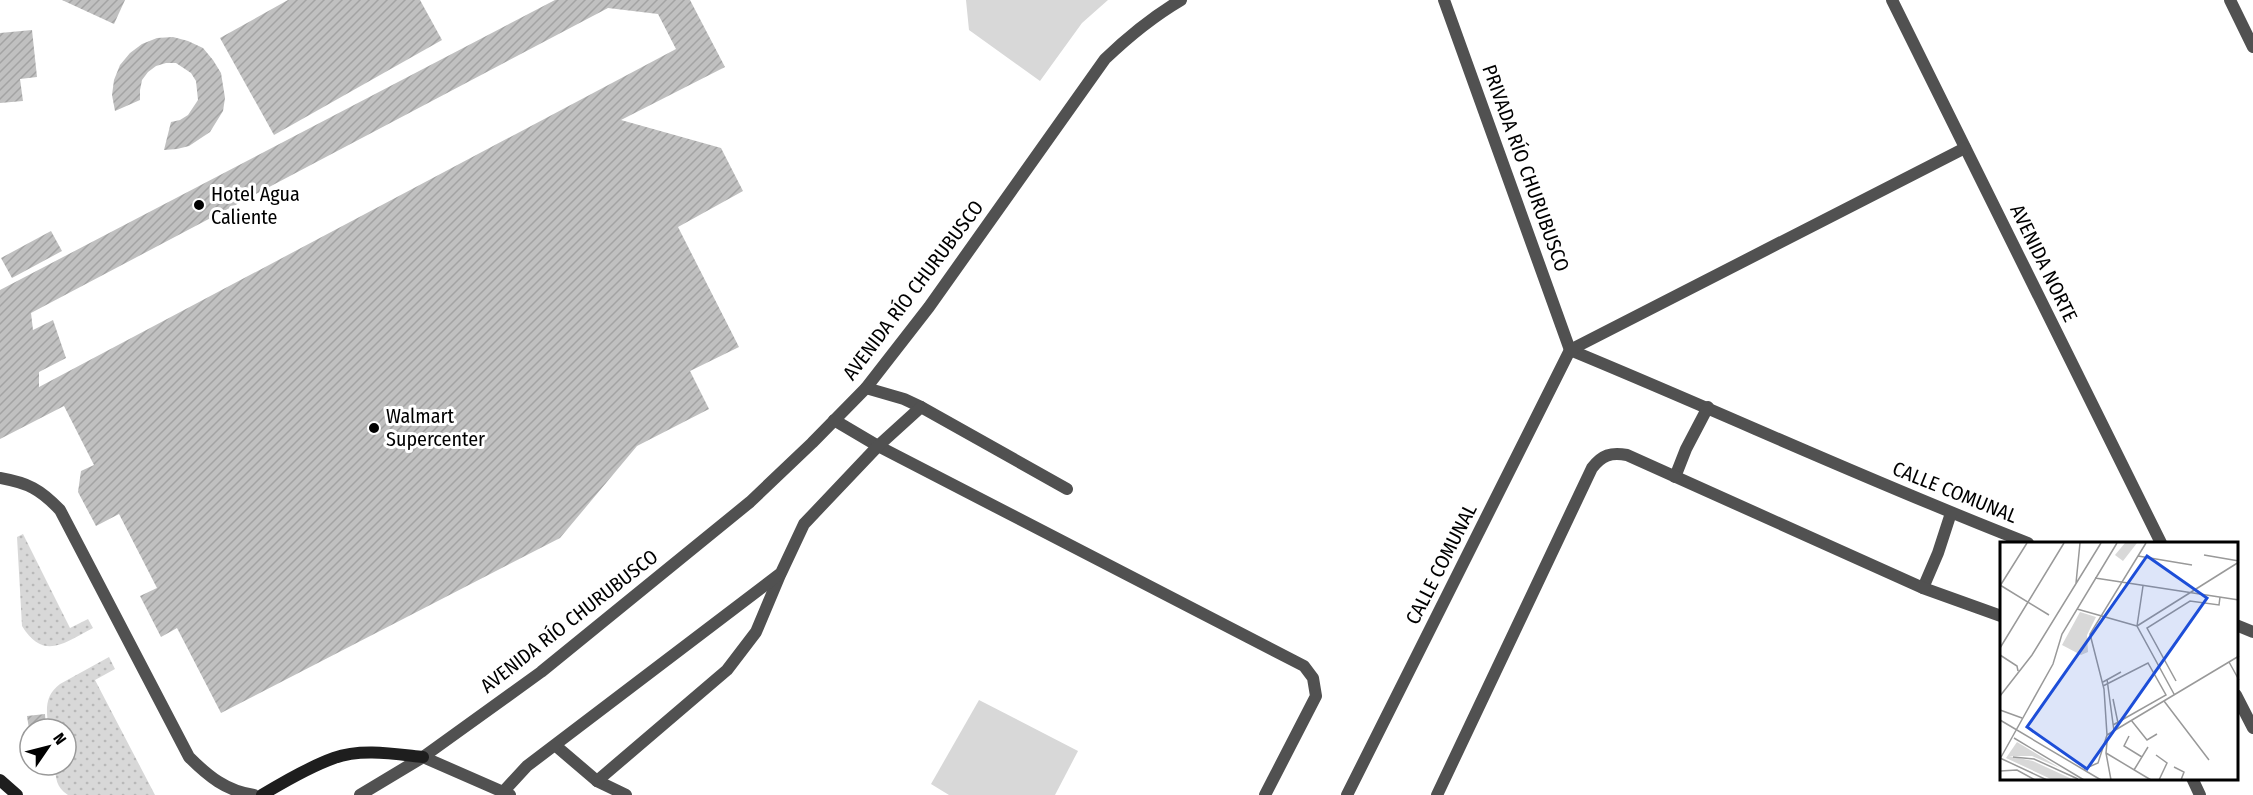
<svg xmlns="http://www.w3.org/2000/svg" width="2253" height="795" font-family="'Fira Sans Condensed',sans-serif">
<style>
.grass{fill:url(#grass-dots)}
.park{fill:#d8d8d8}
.building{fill:url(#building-hatch);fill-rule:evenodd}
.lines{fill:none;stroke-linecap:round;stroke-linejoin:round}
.lane{stroke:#515151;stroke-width:12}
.street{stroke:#515151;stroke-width:12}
.secondary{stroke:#1e1e1e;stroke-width:12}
.poi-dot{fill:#000;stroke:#fff;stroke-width:2}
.labels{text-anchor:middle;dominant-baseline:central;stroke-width:6;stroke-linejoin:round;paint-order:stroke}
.street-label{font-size:20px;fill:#000;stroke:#fff}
.poi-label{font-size:20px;fill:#000;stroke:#fff;text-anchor:start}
.inset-road{fill:none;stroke:#999;stroke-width:1.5}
.view{fill:#1d4ed8;fill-opacity:0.15;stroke:#1d4ed8;stroke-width:3}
.inset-edge{fill:none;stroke:#000;stroke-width:3}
</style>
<defs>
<pattern id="grass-dots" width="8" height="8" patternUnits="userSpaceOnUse" patternTransform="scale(1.5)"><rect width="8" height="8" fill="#d8d8d8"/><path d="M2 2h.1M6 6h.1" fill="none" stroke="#b8b8b8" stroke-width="1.8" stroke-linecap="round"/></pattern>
<pattern id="building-hatch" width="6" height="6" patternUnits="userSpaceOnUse" patternTransform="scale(1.5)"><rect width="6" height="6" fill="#c0c0c0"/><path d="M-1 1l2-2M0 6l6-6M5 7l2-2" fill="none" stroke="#a3a3a3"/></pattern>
</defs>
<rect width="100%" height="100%" fill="#fff"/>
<g class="grass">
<path d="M23 534 70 628 88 619 93 628C64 643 44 661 22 626L17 537Z"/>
<path d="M109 657 115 669 95 680 155 795H68C55 786 57 779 54 765H66V729H49C46 711 44 696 60 684Z"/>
</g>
<g class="park">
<path d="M966 0H1108L1082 23 1040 81 969 30Z"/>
<path d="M979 700 1078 751 1055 795H949L931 784Z"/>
</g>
<g class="building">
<path d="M62 0H125L114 24Z"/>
<path d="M288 0H420L442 40 274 135 220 38Z"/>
<path d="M555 0H690L725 67 621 120 721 148 743 191 678 227 739 347 690 371 709 409 637 446 560 538 221 713 177 628 161 637 140 596 157 588 119 514 96 526 78 492 81 471 94 465 64 406 0 439V290ZM608 8 658 14 676 49 39 387V372L66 358 53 320 33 330 31 313Z"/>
<path d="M32 30 37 77 20 79 23 101 0 103V33Z"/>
<path d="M173 37 188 41 203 48 213 60 221 73 225 98 223 111 210 132 189 146 177 149 164 150 171 122 180 120 188 115 198 100 196 81 191 73 176 63H166L156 66 148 72 142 80 140 90V100L115 111 112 95 114 80 120 65 130 53 142 44 157 38Z"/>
<path d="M51 231 62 251 12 278 1 258Z"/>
<path d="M45 714 46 729H29L27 716Z"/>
</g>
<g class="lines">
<path class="lane" d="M0 478C28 483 40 489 60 510L189 757C208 776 226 791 254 795"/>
<g class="street">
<path d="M1444 0 1570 350"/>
<path d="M1892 0 2161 543"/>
<path d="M2230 0 2253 47"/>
<path d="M1570 350C1723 413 1873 483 2028 543"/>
<path d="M866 388 904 399 921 407 1067 489"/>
<path d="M834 420 878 446 1304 666 1313 678 1316 696 1265 795"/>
<path d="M1675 477 1686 449 1708 407"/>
<path d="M1923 588 1938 553 1951 513"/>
<path d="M2236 625 2253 632"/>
<path d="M2236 695 2253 728"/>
<path d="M556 746 597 781 626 795"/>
<path d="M423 757 510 795"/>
<path d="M2192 778 2200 795"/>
<path d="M597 781 727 670 756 632 780 575"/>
<path d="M503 792 527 766 781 573 804 524 878 446 921 407"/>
<path d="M360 795 423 757 541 672 750 502 812 443 866 388 929 307 1105 59C1129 36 1152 17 1181 0"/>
<path d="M1347 795 1570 350 1965 148"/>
<path d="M1437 795 1592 468C1602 455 1611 452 1627 455L1923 588 2001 616"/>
</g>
<g class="secondary">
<path d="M0 780 17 795"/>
<path d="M262 795C285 781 309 767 334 758 361 748 395 754 423 757"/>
</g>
</g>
<g class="poi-dot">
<circle cx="199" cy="205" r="6"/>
<circle cx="374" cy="428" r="6"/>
</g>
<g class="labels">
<g class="street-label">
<text transform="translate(1526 168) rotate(70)">PRIVADA RÍO CHURUBUSCO</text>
<text transform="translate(2044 263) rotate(64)">AVENIDA NORTE</text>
<text transform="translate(913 290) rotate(-53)">AVENIDA RÍO CHURUBUSCO</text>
<text transform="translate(1955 492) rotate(22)">CALLE COMUNAL</text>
<text transform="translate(1441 564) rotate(-63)">CALLE COMUNAL</text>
<text transform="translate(569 621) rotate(-38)">AVENIDA RÍO CHURUBUSCO</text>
</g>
<g class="poi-label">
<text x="211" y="194">Hotel Agua<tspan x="211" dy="23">Caliente</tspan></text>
<text x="386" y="416">Walmart<tspan x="386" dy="23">Supercenter</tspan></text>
</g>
</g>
<g transform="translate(2000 542)">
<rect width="238" height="238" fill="#fff"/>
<path d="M17 200 60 226 32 214H9L33 219 74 238H53L6 216Z" fill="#d8d8d8"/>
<path d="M125 1H137L123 19 115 13ZM80 70 96 75 87 93 88 110 81 113 62 103Z" fill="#d8d8d8"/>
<path class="inset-road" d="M204 13 239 19M138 14 192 23M95 36 239 58M76 41 80 1M0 43 49 73M0 44 27 1M143 44 137 84 174 152M77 67 137 84M137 84 239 20M0 106 64 1M0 113 17 124 18 129M229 120 239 138M107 137 114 189M176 139 147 86 190 59 219 63 220 55M103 140 121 130M103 144 148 121 166 153 113 183M0 154 32 113 101 1M113 157 118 181M164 159 209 218M0 168 22 176M0 178 101 238M131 178 147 198 157 192M107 193 104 147 90 92 146 1M107 193 239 114M129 194 124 204 142 215M14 196 84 238M107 200 106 211 151 238M106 211 111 238M156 213 167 221 159 238M13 215 34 217 78 237M0 216 47 238M0 217 53 122 62 92 117 1M174 225 184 230 181 238M84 227 98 221 107 193M134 228 148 205M0 229 17 228 35 238"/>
<path class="view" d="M147 14 207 56 87 227 27 185Z"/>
<rect width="238" height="238" class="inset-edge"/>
</g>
<g transform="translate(48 747) rotate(55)"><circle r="28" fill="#ffffff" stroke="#999999" stroke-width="1.5"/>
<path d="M0-4.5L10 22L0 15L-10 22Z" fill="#000000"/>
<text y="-9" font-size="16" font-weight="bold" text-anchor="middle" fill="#000000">N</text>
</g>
</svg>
